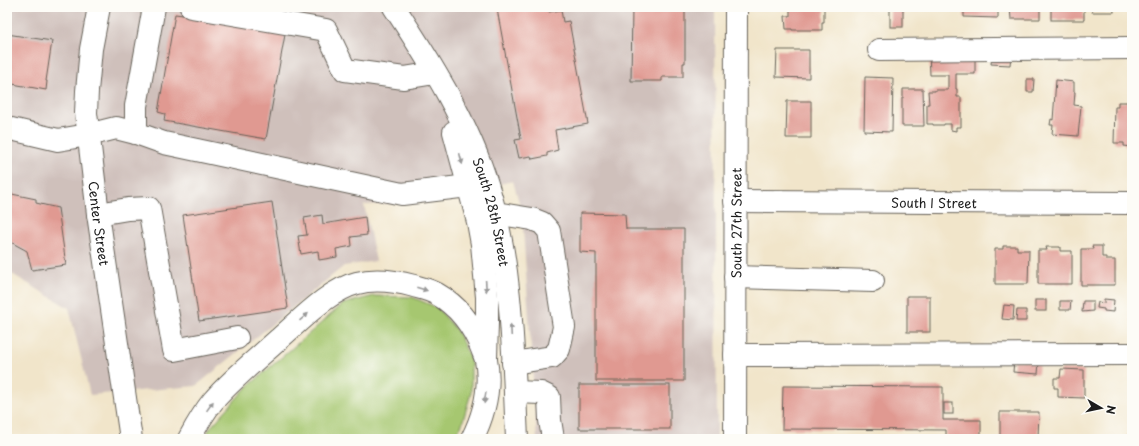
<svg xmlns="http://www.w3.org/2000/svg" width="1139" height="446" font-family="'Playpen Sans',sans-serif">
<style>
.industrial{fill:#cfc0bb}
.green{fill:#a6c76f;stroke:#617246}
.building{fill:#e09991}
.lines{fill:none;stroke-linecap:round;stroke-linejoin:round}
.minor-casing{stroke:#676259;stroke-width:24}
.major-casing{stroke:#676259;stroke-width:24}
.minor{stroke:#fff;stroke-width:22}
.major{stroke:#fff;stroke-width:22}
.oneway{fill:#999}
.labels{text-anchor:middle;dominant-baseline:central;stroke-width:4;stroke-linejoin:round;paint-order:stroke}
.street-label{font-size:13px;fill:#1c1c1c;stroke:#fdfcf7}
</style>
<rect width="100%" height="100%" fill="#fdfcf7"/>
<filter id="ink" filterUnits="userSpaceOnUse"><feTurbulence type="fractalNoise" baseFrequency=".025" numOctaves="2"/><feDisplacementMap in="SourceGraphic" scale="8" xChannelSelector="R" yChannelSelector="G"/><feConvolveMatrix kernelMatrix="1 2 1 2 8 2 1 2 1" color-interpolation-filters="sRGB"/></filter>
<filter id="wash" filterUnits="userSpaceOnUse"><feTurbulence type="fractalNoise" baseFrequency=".012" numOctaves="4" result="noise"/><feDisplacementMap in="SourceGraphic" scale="16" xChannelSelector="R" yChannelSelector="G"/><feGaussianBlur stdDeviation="0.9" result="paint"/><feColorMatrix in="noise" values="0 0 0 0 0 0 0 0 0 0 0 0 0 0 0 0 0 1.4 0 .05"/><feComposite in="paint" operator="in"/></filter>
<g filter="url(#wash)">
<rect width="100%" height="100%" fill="#f1e5ca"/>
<path class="industrial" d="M7 7H715L717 439H537L522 213 513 181 415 203 364 205 376 261 344 266 196 386 90 395 69 308 7 271Z"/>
<path class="green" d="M374 296 412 297 438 308 457 331 471 360V393L461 427 451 439H204L210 428 244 390 343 304Z"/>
<g id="blocks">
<g class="building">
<path d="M505 7H548L549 12 561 10 563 22 569 21 588 124 555 130 558 150 547 153V156L532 159 531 156 519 158 515 140 521 139 497 9Z"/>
<path d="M632 7H685V63H683V77H662V81H631Z"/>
<path d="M790 7H824V22H822V30H792V29H786L785 16H790Z"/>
<rect x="890" y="7" width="13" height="20"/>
<path d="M964 7H998V18L964 17Z"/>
<path d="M1010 7H1040V19H1011Z"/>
<rect x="1051" y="7" width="33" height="13"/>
<rect x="1092" y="7" width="22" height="5"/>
<path d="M184 11 286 29 266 139 164 121 165 114 158 112 175 14 183 15Z"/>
<path d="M7 34 52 41 46 81H47L46 90 7 83Z"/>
<path d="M975 49V74H956V89H957V97H961V127H956V131L951 130V124H944V125H933V124H927V104H929L928 91H935V90H948V75H930L929 50Z"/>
<path d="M777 50H809V78L776 77Z"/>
<path d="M992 55H1011L1010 65 991 64Z"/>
<path d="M865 77 893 78 892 132 864 131Z"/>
<path d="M1027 79H1034L1033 92H1027Z"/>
<path d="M1056 80 1074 82V92H1075L1074 105 1081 106 1078 136 1052 134 1053 125H1050L1051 119 1053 120Z"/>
<path d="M903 89H923L924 126H902V98H903Z"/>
<path d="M787 101H811V138H786Z"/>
<path d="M1118 102H1129V107H1132V147L1124 146V143H1114L1115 107H1118Z"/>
<path d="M7 193 36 199V203L58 208 66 265 32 270 27 251 7 240Z"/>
<path d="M272 202 288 308 199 321 183 215Z"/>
<path d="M580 213 625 214 626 229H684V381H596V253L580 252Z"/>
<path d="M322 215 323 224 365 217 367 235 351 237 352 246 336 249 337 257 319 260 318 251 301 254 298 236 307 235 304 218Z"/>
<path d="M1003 246H1017V250H1029L1028 284H995V249H1003Z"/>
<path d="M1092 246H1102V257H1106V260H1115V285H1081V249H1093Z"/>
<path d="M1046 247H1060V251H1072V284H1038V250H1047Z"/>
<rect x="907" y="296" width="23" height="36"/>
<path d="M1104 299 1114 300 1113 312 1104 311V309L1097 308 1098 302 1104 303Z"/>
<rect x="1035" y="300" width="11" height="11"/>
<path d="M1060 301H1071L1070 310H1060Z"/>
<path d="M1083 301H1093V311L1082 312Z"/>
<path d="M1004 305 1014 306 1013 320 1002 319Z"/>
<path d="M1017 310H1026V321H1016Z"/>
<path d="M1014 360 1039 362 1038 374 1013 372Z"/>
<path d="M1061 369 1084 370V398L1058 397V388H1054V378H1060Z"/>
<rect x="579" y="385" width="91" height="44"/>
<path d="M783 386 943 387V420H981V439H946V430L782 429Z"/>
<rect x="944" y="403" width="9" height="11"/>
<path d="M1000 412H1039L1038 438H1000Z"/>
<rect x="1129" y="419" width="3" height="20"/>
</g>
</g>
</g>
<g filter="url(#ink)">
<use href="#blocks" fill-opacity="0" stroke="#676259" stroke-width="1"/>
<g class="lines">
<g class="minor-casing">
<g id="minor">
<path d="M191 7 326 30 345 70 404 78 435 73"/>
<path id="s1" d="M394 7C431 63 468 122 488 187 513 268 513 355 517 439"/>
<path d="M879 50 1132 48"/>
<path d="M7 128 58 140 88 135 116 128 136 133 164 143 402 194 468 186"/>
<path d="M454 132 478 222 482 244 487 297V322L486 359"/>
<path d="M136 133V106L154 7"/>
<path id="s2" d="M735 201 1132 203"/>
<path d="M495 213 532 219 542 223 549 231 564 327 559 349 552 357 513 363"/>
<path d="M98 214 128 209 149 208 174 350 237 338"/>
<path d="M735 277 873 281"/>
<path d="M735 355 1132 354"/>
<path d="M515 392 541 393 549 397 550 420 553 439"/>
<path id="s3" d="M735 439 736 7"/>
</g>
</g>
<g class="major-casing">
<g id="major">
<path id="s4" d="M99 7 91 49 87 91 86 113 98 214 131 439"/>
<path d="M189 439C196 426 204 412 213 401 233 378 257 359 279 339 301 320 329 290 357 283 376 278 395 281 414 286 421 288 430 290 437 294 458 306 473 326 482 349 483 352 485 356 486 360 491 387 484 415 472 439"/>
</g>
</g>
<use href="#minor" class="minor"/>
<use href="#major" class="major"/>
</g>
<defs><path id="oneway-solid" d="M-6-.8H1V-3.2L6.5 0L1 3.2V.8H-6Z"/></defs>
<g class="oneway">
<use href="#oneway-solid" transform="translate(461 159) rotate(76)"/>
<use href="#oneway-solid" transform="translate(486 286) rotate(86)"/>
<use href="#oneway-solid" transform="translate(422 289) rotate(18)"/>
<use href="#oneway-solid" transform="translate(304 317) rotate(-41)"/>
<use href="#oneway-solid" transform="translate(511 330) rotate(-93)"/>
<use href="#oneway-solid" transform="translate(485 398) rotate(99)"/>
<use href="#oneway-solid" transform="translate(210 406) rotate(-55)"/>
</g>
</g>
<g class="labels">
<g class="street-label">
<text stroke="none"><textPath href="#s2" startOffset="199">South I Street</textPath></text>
<text stroke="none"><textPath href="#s1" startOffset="229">South 28th Street</textPath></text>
<text stroke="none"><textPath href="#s4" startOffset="218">Center Street</textPath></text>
<text stroke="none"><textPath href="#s3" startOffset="216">South 27th Street</textPath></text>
</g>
</g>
<rect width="1139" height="446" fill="none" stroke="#fdfcf7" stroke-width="24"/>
<g transform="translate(1101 408) rotate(99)" stroke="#fdfcf7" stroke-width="3" paint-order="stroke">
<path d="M0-3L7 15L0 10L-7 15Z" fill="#1c1c1c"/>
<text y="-6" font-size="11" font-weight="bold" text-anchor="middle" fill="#1c1c1c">N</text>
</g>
</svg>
